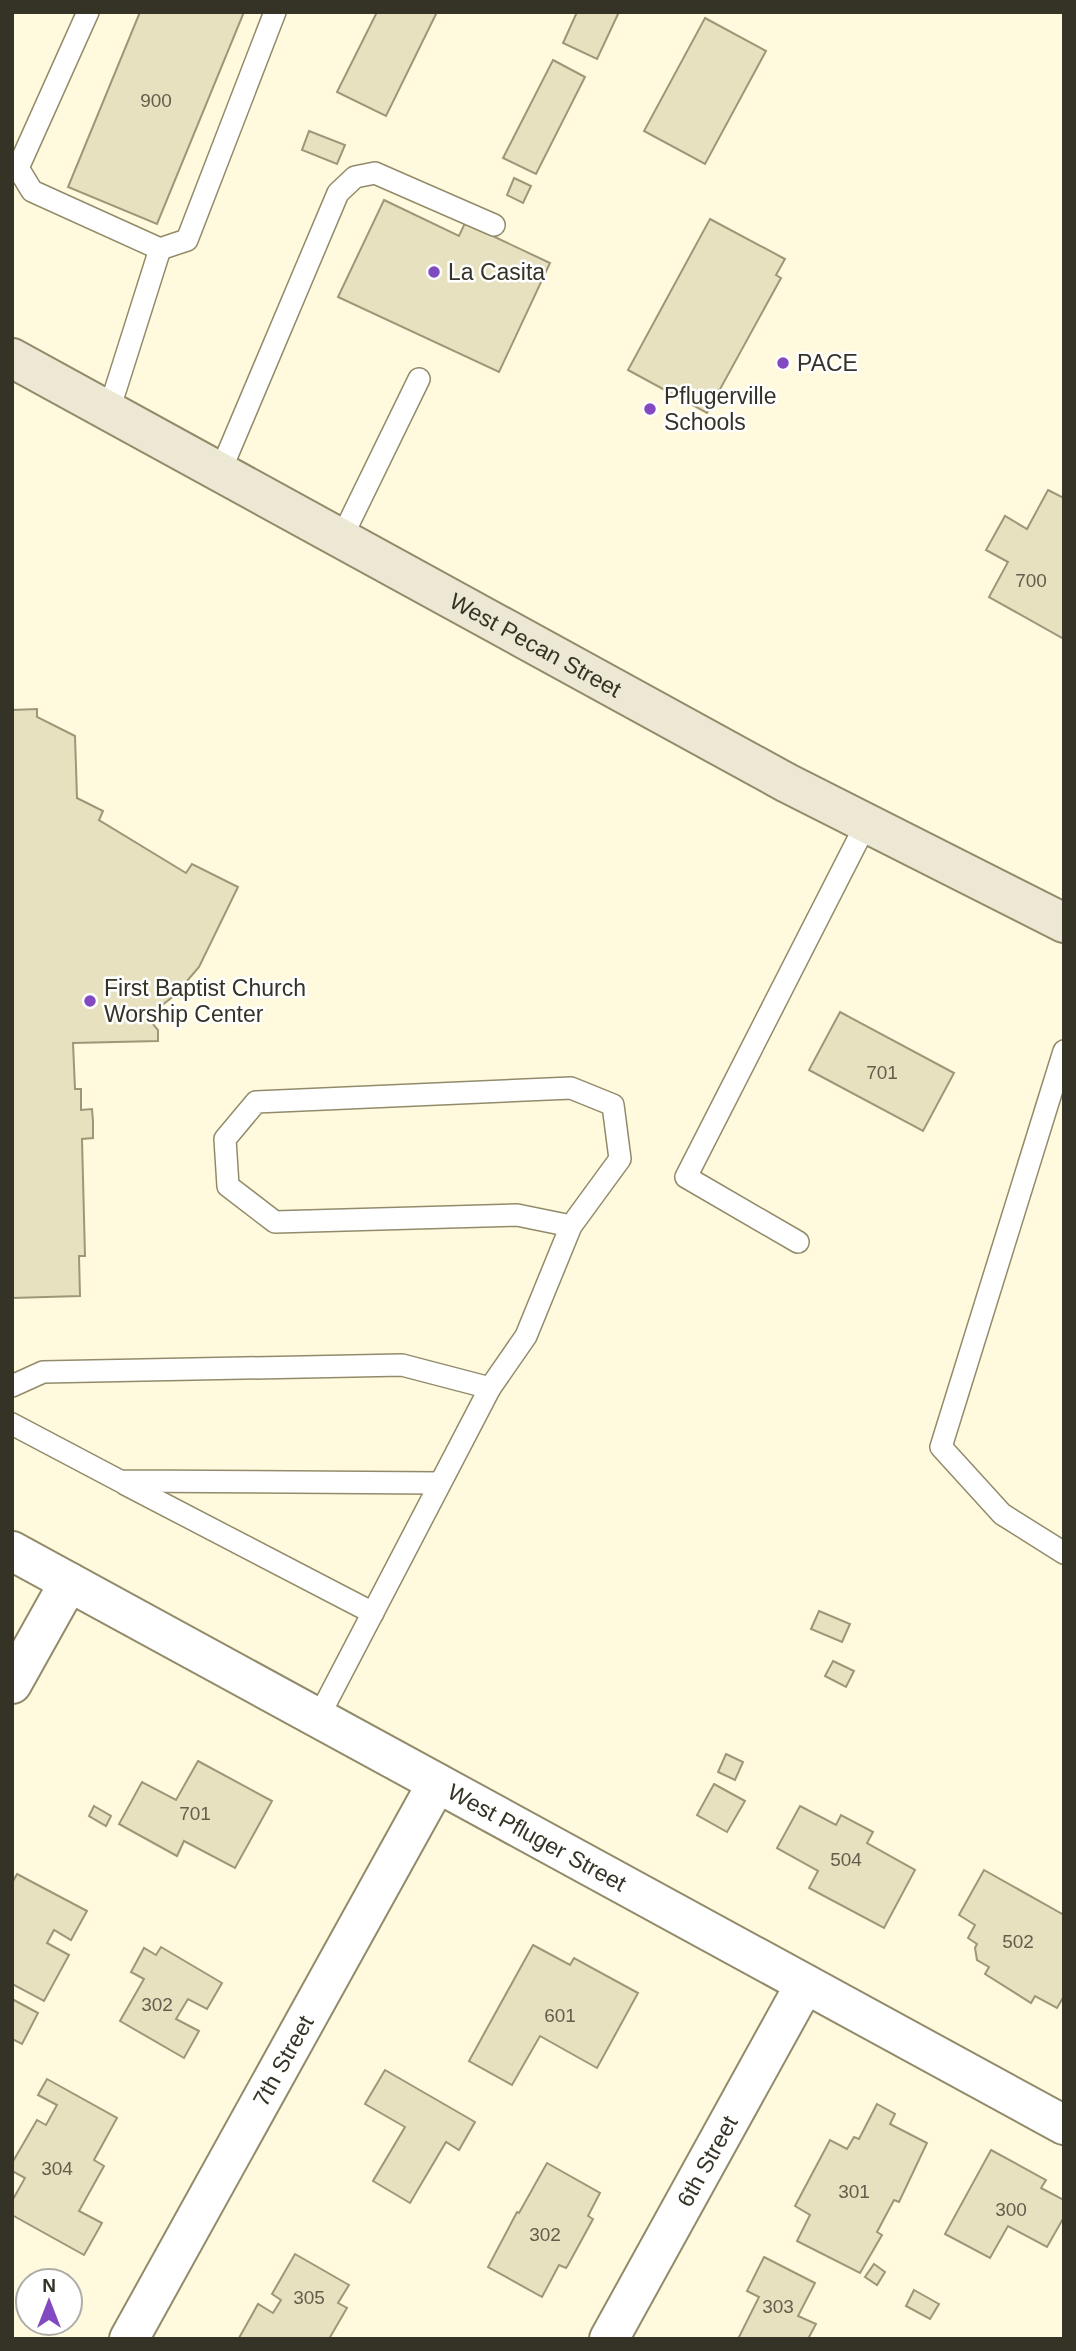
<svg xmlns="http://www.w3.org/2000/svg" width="1076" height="2351" font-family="Arial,sans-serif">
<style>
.building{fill:#e8e1bf;stroke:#9e9777;stroke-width:2}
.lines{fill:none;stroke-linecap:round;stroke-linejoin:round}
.lane-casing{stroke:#928b6b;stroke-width:24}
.street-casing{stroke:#928b6b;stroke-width:42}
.secondary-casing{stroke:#928b6b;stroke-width:42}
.lane{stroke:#fff;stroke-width:21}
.street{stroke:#fff;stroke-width:38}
.secondary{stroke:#ede8d3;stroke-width:38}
.poi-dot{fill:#824ac0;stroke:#fff;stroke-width:2.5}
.labels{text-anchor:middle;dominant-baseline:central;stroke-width:5;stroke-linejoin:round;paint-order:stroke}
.number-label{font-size:19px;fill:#625e4c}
.poi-label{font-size:23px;fill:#353325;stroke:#fff;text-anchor:start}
.street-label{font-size:23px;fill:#353325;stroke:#fff}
</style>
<rect width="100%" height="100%" fill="#fff9dd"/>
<g class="building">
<path d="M140 12H244L157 224 68 187Z"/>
<path d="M377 12H437L386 116 337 92Z"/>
<path d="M577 12H619L597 59 563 43Z"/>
<path d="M705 18 766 51 705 164 644 131Z"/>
<path d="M553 60 585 77 536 174 503 158Z"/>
<path d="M309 131 345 145 337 164 302 150Z"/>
<path d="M514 178 531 186 523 203 507 195Z"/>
<path d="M384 200 459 236 465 223 550 263 499 372 338 297Z"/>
<path d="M710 219 785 259 776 275 781 278 707 413 628 370Z"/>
<path d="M1048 490 1064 498V639L989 597 1008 562 986 550 1005 516 1027 529Z"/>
<path d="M37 709V717L75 736 77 798 103 811 99 820 186 873 192 864 238 887 199 967 175 995 147 1017 158 1030V1041L73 1043 75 1089H81V1110L92 1109 93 1121V1138L82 1139 85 1256H79L80 1296 12 1298V710Z"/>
<path d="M840 1012 954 1073 923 1131 809 1070Z"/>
<path d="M819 1611 850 1624 842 1642 811 1629Z"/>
<path d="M833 1661 854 1671 846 1687 825 1676Z"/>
<path d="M726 1754 743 1762 735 1780 718 1772Z"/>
<path d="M198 1761 272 1801 235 1868 184 1841 177 1856 119 1824 142 1782 176 1800Z"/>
<path d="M714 1784 745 1801 727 1832 697 1815Z"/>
<path d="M94 1806 111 1816 106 1826 89 1816Z"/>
<path d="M800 1806 836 1825 841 1815 873 1832 867 1843 915 1870 884 1928 809 1888 818 1871 777 1848Z"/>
<path d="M984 1870 1064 1915V1996L1057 2008 1035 1996 1031 2003 985 1974 989 1967 977 1960 975 1948 977 1944 968 1938 975 1925 959 1915Z"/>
<path d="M17 1874 87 1911 71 1940 54 1930 47 1943 69 1955 44 2001 12 1984V1883Z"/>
<path d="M533 1945 570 1965 574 1958 638 1993 597 2068 540 2036 512 2085 469 2061Z"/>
<path d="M161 1947 222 1983 207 2009 188 1999 176 2019 199 2031 184 2058 120 2021 144 1979 131 1972 144 1948 156 1955Z"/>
<path d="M12 1999 38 2013 22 2044 12 2039Z"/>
<path d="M385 2070 475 2122 459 2150 446 2142 410 2203 373 2181 405 2127 365 2104Z"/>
<path d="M47 2079 117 2118 94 2160 104 2166 79 2211 102 2223 84 2255 12 2215V2201L25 2178 12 2171V2163L37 2120 46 2125 57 2105 38 2095Z"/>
<path d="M877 2104 895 2114 890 2124 927 2143 899 2202 894 2200 877 2232 882 2235 860 2273 797 2241 810 2215 795 2206 830 2140 847 2149 854 2137 859 2139Z"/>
<path d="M991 2150 1046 2180 1041 2188 1064 2200V2217L1047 2247 1008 2226 990 2258 945 2234Z"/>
<path d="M547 2163 600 2193 588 2216 593 2219 568 2265 566 2268 559 2265 542 2297 488 2267 517 2212 519 2213Z"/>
<path d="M295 2254 349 2285 338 2303 347 2308 329 2339 239 2338 258 2304 273 2313 281 2300 272 2294Z"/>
<path d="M764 2257 815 2283 798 2316 816 2324 808 2339H738L759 2297 747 2291Z"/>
<path d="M874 2264 885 2272 877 2285 865 2277Z"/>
<path d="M914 2290 939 2304 930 2319 906 2306Z"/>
</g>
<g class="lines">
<g class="lane-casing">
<g id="lane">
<path d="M88 12 18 168 32 191 160 249 187 240 275 12"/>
<path d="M109 410 160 249"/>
<path d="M220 472 338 193 355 177 375 173 494 225"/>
<path d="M341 539 419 379"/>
<path d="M1064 1051 941 1447 1002 1514 1064 1553"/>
<path d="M798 1242 686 1177 866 824"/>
<path d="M12 1386 43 1372 402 1365 490 1388"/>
<path d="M12 1424 120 1481 439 1483"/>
<path d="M125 1484 373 1613"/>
<path d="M318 1718 490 1388 526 1336 571 1226 517 1215 275 1222 228 1186 225 1139 256 1102 571 1088 613 1105 620 1159 571 1226"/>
</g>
</g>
<g class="street-casing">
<g id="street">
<path id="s1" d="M12 1551 1064 2125"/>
<path d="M12 1684 69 1582"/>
<path id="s2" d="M129 2339 437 1783"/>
<path id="s3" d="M609 2339 805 1984"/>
</g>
</g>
<g class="secondary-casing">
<g id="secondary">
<path id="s4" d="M12 358 787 783 1064 923"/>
</g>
</g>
<use href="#lane" class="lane"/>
<use href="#street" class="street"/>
<use href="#secondary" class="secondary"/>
</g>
<g class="poi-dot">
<circle cx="434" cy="272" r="7"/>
<circle cx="783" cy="363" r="7"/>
<circle cx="650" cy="409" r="7"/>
<circle cx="90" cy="1001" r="7"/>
</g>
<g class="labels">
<g class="number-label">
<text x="156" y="100">900</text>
<text x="1031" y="580">700</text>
<text x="882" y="1072">701</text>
<text x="195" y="1813">701</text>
<text x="846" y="1859">504</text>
<text x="1018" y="1941">502</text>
<text x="157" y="2004">302</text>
<text x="560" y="2015">601</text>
<text x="57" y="2168">304</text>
<text x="854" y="2191">301</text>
<text x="1011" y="2209">300</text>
<text x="545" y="2234">302</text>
<text x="309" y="2297">305</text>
<text x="778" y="2306">303</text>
</g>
<g class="poi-label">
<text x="448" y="272">La Casita</text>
<text x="797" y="363">PACE</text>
<text x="664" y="396">Pflugerville<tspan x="664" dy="26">Schools</tspan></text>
<text x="104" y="988">First Baptist Church<tspan x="104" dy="26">Worship Center</tspan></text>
</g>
<g class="street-label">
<text stroke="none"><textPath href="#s4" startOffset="597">West Pecan Street</textPath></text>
<text stroke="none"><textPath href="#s1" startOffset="598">West Pfluger Street</textPath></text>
<text stroke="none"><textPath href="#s2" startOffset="318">7th Street</textPath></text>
<text stroke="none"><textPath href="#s3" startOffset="203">6th Street</textPath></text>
</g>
</g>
<rect width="1076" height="2351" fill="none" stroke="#353325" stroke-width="28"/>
<g transform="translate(49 2302)"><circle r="33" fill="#ffffff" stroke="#aeada8" stroke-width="2"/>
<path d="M0-5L12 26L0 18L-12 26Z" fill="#824ac0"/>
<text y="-10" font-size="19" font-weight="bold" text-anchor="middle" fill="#353325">N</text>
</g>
</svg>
